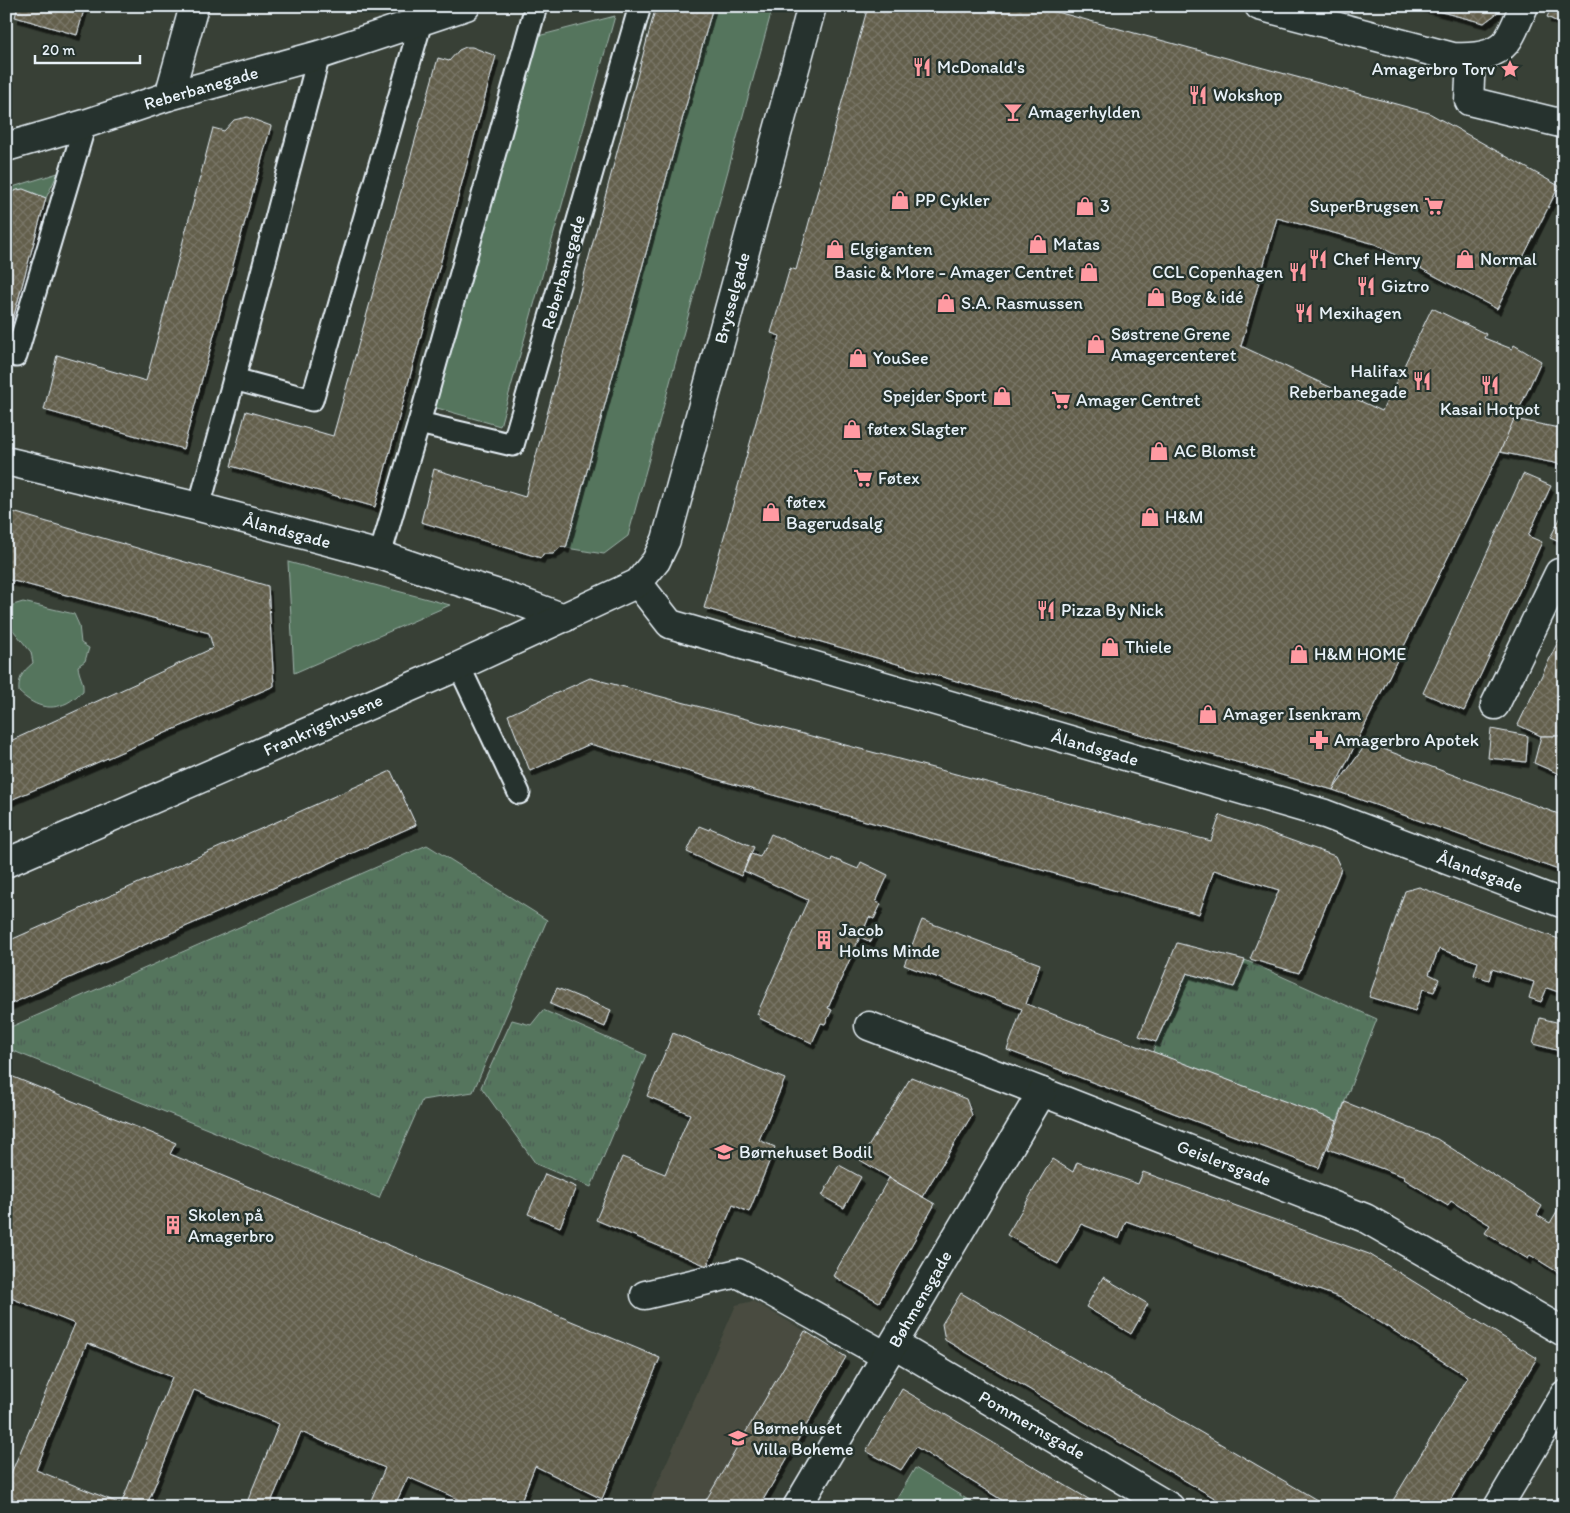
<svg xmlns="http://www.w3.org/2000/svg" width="1570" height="1513" font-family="Itim,sans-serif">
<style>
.built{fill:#484c41}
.grass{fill:#54745d;stroke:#9eb2aa}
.park{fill:url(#park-tufts);stroke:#9eb2aa}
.building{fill:url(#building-cross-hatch);stroke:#e8f1f8;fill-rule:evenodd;filter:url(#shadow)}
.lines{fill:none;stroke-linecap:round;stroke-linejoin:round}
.service-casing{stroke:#e8f1f8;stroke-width:25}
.pedestrian-casing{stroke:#e8f1f8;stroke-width:31}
.minor-casing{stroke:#e8f1f8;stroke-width:31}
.tertiary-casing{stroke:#e8f1f8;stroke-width:31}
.service{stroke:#26332d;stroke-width:21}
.pedestrian{stroke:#26332d;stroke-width:28}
.minor{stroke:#26332d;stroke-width:28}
.tertiary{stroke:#26332d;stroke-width:28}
.labels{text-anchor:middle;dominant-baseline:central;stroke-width:5;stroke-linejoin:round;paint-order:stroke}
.poi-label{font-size:18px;fill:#e8f1f8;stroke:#26332d;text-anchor:start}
.street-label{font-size:18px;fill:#e8f1f8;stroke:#26332d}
</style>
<defs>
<pattern id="park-tufts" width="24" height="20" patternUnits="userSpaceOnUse" patternTransform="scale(1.25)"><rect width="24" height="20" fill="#54745d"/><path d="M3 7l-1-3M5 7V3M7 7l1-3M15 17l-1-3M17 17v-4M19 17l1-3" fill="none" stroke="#4c5c53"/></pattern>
<pattern id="building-cross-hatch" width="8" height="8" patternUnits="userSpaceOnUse" patternTransform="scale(1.25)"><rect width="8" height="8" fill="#635e4c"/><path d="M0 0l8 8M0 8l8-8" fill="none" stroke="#797667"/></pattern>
<filter id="shadow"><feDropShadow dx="3" dy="5.5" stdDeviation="0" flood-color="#0009"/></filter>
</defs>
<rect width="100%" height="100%" fill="#384036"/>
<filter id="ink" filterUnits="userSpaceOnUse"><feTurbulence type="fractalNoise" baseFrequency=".02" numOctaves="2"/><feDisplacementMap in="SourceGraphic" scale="10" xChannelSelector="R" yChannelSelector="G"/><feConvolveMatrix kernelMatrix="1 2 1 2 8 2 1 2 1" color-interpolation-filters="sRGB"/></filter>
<g filter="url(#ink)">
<path class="built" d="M753 1301 805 1331 846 1357 759 1507H647L736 1305Z"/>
<g class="grass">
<path d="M713 6H773L628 536 604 554 566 548Z"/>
<path d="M615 16 500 426 430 406 538 36Z"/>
<path d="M58 173 46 198C31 192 21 185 6 196V189Z"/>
<path d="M288 562 450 605 294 673Z"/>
<path d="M23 602 74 614 79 625 81 643 89 648 85 661 78 666C79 677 84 680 83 691 78 695 73 700 67 703 48 712 33 705 19 692 18 679 22 672 33 663L31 652 13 630 6 619 13 605Z"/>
<path d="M915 1468 980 1507H892Z"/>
</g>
<g class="park">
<path d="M427 845 547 920 473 1092 422 1100 379 1198 6 1048V1029Z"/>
<path d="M1245 960 1377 1019 1337 1121 1153 1052 1156 1042 1187 973 1234 987Z"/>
<path d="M543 1010 646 1055 591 1187 536 1164 481 1087 512 1020 531 1025Z"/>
</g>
<g class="building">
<path d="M18 6H85L77 35 15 17Z"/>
<path d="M656 6H713L566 548 562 546 553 554H543L541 558 421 522 434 469 525 497Z"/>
<path d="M868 6H1035L1429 113 1559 186 1497 309 1375 244 1277 218 1241 346 1382 411 1432 308 1486 334 1484 338 1512 349 1514 345 1541 361 1500 452 1333 790 704 608 780 336 771 333 790 268 796 270Z"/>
<path d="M1418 6H1500L1496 14 1484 23Z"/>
<path d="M1552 6H1564V25L1547 17Z"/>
<path d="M466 47H472L496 56 375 507 231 466 246 411 333 436 438 58 449 61 459 50Z"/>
<path d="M247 117 271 126 183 449 44 410 57 355 146 381 213 128 224 131 234 120Z"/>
<path d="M23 189 46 198 6 344V196L17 190Z"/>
<path d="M1514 419 1564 429V465L1500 452Z"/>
<path d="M1523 474 1551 486 1528 536 1542 542 1464 711 1423 693Z"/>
<path d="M6 510 268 586 274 686 6 802V743L213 648 209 633 6 579Z"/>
<path d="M1564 511V544L1550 538Z"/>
<path d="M1564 629V731L1562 736H1541L1518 725Z"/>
<path d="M590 678 1211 841 1220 815 1335 856 1341 869 1299 973 1250 959 1279 890 1214 870 1199 914 590 744 530 771 508 715Z"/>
<path d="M1491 729 1528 736 1526 762 1488 758Z"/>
<path d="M1541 736H1562L1564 738V776L1534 763Z"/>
<path d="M1367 743 1564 816V872L1333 790Z"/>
<path d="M391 771 416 825 6 1006V942Z"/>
<path d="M699 826 709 830 710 828 754 847 741 876 687 852Z"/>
<path d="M771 834 831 861 832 858 858 869 861 862 888 875 876 902 881 904 874 919 869 917 865 927 875 931 871 942 860 937 828 1008 832 1010 825 1024 821 1023 812 1043 759 1018 760 1016 757 1014 808 900 744 871 751 854 760 857Z"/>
<path d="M1419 887 1564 941V994L1547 988 1541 1002 1529 998 1534 982 1492 969 1489 980 1474 975 1478 962 1439 949 1429 974 1439 979 1434 992 1423 989 1415 1011 1369 997 1405 891Z"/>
<path d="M922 920 1040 964 1026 1004 1337 1121 1319 1168 1007 1050 1022 1009 904 965Z"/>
<path d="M1177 943 1245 960 1234 987 1187 973 1156 1042 1139 1036Z"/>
<path d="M557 988 611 1010 605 1027 550 1004Z"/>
<path d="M1540 1018 1564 1024V1052L1533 1044Z"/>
<path d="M673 1033 785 1079 759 1140 775 1147 749 1212 733 1205 707 1266 596 1220 622 1157 665 1174 690 1114 647 1096Z"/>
<path d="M6 1074 176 1143 170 1154 660 1358 602 1499 535 1466 519 1507H476L408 1477 394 1507H368L385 1468 301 1432 269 1507H245L279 1424 194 1390 146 1507H31L6 1495V1485L75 1324 6 1296ZM87 1343 172 1377 121 1504 36 1470Z"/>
<path d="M911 1077 966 1099 972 1115 922 1197 860 1160Z"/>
<path d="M1345 1102 1437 1139 1542 1206 1537 1215 1550 1223 1560 1206 1564 1208V1276L1530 1255 1528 1259 1485 1233 1490 1225 1451 1201 1448 1206 1404 1179 1405 1177 1328 1149Z"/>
<path d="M1052 1159 1073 1172 1077 1162 1138 1184 1143 1172 1369 1254 1537 1358 1446 1507H1389L1468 1377 1341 1298 1126 1221 1119 1239 1081 1224 1058 1264 1007 1235Z"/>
<path d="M839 1165 861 1177 844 1208 822 1196Z"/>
<path d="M545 1174 576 1187 560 1227 528 1214Z"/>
<path d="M889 1178 935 1204 879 1302 833 1276Z"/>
<path d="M1103 1277 1148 1304 1131 1334 1086 1307Z"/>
<path d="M961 1293 1329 1507H1230L945 1340 942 1324Z"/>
<path d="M805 1331 846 1357 759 1507H702Z"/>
<path d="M902 1389 1102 1507H1013L916 1447 901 1470 866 1451Z"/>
</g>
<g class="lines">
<g class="service-casing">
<g id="service">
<path d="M16 356 85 124"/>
<path d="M234 379 312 400 421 22"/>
<path d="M419 423 513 445 640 6"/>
<path d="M199 507 234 379 319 55"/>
<path d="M380 555 419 423 536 6"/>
<path d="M459 666 519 793"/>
</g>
</g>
<g class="pedestrian-casing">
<path id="pedestrian" d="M1471 58 1469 101 1564 124"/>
</g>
<g class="minor-casing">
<g id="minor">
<path d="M1259 6 1453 57C1472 58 1498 57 1509 38 1515 28 1519 17 1524 6"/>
<path d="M169 96 194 6"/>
<path d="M6 147 85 124 169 96 319 55 466 6"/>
<path d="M6 461 199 507 380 555 457 581 502 595 564 618"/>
<path d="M638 583 670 624 1325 814 1564 904"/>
<path d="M1495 705 1559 573 1564 576"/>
<path d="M6 863 459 666 638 583 656 561 666 540 812 6"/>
<path d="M869 1026 1042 1092 1365 1218 1564 1332"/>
<path d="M645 1295 738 1273 886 1356"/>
<path d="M894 1344 1170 1507"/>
<path d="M797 1507 1042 1092"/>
</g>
</g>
<g class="tertiary-casing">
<path id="tertiary" d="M1498 1507 1564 1395"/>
</g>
<use href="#service" class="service"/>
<use href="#pedestrian" class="pedestrian"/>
<use href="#minor" class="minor"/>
<use href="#tertiary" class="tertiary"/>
</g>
</g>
<defs>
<g id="restaurant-bare" transform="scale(1.5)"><path d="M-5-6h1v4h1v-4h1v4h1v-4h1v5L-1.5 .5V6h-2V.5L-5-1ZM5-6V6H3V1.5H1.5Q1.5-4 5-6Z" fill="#ff9aa2" stroke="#26332d" stroke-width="2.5" paint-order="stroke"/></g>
<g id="sight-bare" transform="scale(1.5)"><path d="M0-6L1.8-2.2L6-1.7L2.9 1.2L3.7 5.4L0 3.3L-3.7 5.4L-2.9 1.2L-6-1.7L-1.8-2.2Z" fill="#ff9aa2" stroke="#26332d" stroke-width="2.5" paint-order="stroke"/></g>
<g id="bar-bare" transform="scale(1.5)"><path d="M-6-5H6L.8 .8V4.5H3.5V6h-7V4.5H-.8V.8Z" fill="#ff9aa2" stroke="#26332d" stroke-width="2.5" paint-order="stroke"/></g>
<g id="shop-bare" transform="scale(1.5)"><path d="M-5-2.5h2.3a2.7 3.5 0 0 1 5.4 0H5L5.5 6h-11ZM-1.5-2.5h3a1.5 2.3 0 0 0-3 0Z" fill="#ff9aa2" stroke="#26332d" stroke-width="2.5" paint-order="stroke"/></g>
<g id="supermarket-bare" transform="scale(1.5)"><path d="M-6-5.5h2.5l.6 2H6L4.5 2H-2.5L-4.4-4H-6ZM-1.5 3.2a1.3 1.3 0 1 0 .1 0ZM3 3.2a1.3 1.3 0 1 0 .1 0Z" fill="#ff9aa2" stroke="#26332d" stroke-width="2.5" paint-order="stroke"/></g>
<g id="pharmacy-bare" transform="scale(1.5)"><path d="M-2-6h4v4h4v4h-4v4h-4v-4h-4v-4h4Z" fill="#ff9aa2" stroke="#26332d" stroke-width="2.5" paint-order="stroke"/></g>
<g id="building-bare" transform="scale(1.5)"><path d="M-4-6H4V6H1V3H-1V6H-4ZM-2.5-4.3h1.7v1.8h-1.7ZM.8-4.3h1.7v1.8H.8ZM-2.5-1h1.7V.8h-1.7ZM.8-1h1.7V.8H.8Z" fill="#ff9aa2" stroke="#26332d" stroke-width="2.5" paint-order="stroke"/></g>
<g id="school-bare" transform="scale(1.5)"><path d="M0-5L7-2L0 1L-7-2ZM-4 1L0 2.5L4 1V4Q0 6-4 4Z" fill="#ff9aa2" stroke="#26332d" stroke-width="2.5" paint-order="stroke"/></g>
</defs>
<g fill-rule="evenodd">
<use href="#restaurant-bare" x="922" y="67"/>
<use href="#sight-bare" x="1510" y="69"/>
<use href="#restaurant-bare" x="1198" y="95"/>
<use href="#bar-bare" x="1013" y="112"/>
<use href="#shop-bare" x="900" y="200"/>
<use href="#shop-bare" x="1085" y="206"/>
<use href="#supermarket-bare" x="1434" y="206"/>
<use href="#shop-bare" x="1038" y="244"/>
<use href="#shop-bare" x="835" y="249"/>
<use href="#restaurant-bare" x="1318" y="259"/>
<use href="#shop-bare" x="1465" y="259"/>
<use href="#shop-bare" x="1089" y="272"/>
<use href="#restaurant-bare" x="1298" y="272"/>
<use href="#restaurant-bare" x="1366" y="286"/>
<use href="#shop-bare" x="1156" y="297"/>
<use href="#shop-bare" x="946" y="303"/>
<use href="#restaurant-bare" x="1304" y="313"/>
<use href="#shop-bare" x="1096" y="344"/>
<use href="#shop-bare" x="858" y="358"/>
<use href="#restaurant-bare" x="1422" y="381"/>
<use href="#restaurant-bare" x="1490" y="385"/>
<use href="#shop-bare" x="1002" y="396"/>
<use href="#supermarket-bare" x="1061" y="400"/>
<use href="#shop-bare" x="852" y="429"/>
<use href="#shop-bare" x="1159" y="451"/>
<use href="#supermarket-bare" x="863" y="478"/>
<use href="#shop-bare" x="771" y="512"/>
<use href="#shop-bare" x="1150" y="517"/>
<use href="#restaurant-bare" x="1046" y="610"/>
<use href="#shop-bare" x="1110" y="647"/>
<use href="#shop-bare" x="1299" y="654"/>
<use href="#shop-bare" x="1208" y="714"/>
<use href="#pharmacy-bare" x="1319" y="740"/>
<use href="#building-bare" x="824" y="940"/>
<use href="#school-bare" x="724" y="1152"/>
<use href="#building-bare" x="173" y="1225"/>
<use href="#school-bare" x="738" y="1438"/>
</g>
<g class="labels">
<g class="poi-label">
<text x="937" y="67">McDonald's</text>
<text x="1495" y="69" text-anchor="end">Amagerbro Torv</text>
<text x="1213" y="95">Wokshop</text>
<text x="1028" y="112">Amagerhylden</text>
<text x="915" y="200">PP Cykler</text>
<text x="1100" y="206">3</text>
<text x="1419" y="206" text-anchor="end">SuperBrugsen</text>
<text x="1053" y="244">Matas</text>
<text x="850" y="249">Elgiganten</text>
<text x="1333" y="259">Chef Henry</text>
<text x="1480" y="259">Normal</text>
<text x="1074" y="272" text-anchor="end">Basic &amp; More - Amager Centret</text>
<text x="1283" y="272" text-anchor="end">CCL Copenhagen</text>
<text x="1381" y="286">Giztro</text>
<text x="1171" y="297">Bog &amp; idé</text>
<text x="961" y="303">S.A. Rasmussen</text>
<text x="1319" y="313">Mexihagen</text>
<text x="1111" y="334">Søstrene Grene<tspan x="1111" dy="21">Amagercenteret</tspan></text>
<text x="873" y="358">YouSee</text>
<text x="1407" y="371" text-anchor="end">Halifax<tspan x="1407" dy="21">Reberbanegade</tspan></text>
<text x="987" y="396" text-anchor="end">Spejder Sport</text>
<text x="1076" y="400">Amager Centret</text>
<text x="1490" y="409" text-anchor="middle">Kasai Hotpot</text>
<text x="867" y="429">føtex Slagter</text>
<text x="1174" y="451">AC Blomst</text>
<text x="878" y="478">Føtex</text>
<text x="786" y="502">føtex<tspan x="786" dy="21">Bagerudsalg</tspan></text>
<text x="1165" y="517">H&amp;M</text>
<text x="1061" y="610">Pizza By Nick</text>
<text x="1125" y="647">Thiele</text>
<text x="1314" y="654">H&amp;M HOME</text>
<text x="1223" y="714">Amager Isenkram</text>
<text x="1334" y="740">Amagerbro Apotek</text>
<text x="839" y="930">Jacob<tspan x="839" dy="21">Holms Minde</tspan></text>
<text x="739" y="1152">Børnehuset Bodil</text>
<text x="188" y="1215">Skolen på<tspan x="188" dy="21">Amagerbro</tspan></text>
<text x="753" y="1428">Børnehuset<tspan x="753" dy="21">Villa Boheme</tspan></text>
</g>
<g class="street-label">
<text transform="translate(201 88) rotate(-16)">Reberbanegade</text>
<text transform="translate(563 272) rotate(-74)">Reberbanegade</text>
<text transform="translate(732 298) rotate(-75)">Brysselgade</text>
<text transform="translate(287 531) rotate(15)">Ålandsgade</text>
<text transform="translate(323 725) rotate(-24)">Frankrigshusene</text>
<text transform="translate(1095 748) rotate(16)">Ålandsgade</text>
<text transform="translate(1480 872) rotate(20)">Ålandsgade</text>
<text transform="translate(1224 1163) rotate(21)">Geislersgade</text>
<text transform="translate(920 1299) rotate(-60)">Bøhmensgade</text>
<text transform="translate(1032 1425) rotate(30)">Pommernsgade</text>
</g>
</g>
<rect width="1570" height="1513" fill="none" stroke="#26332d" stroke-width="25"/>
<rect x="12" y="12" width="1545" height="1488" fill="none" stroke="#e8f1f8" stroke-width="2" filter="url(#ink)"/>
<path d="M35 55v8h105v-8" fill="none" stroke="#e8f1f8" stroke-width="2.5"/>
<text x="42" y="55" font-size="15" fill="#e8f1f8" stroke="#26332d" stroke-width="4" paint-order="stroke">20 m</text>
</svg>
